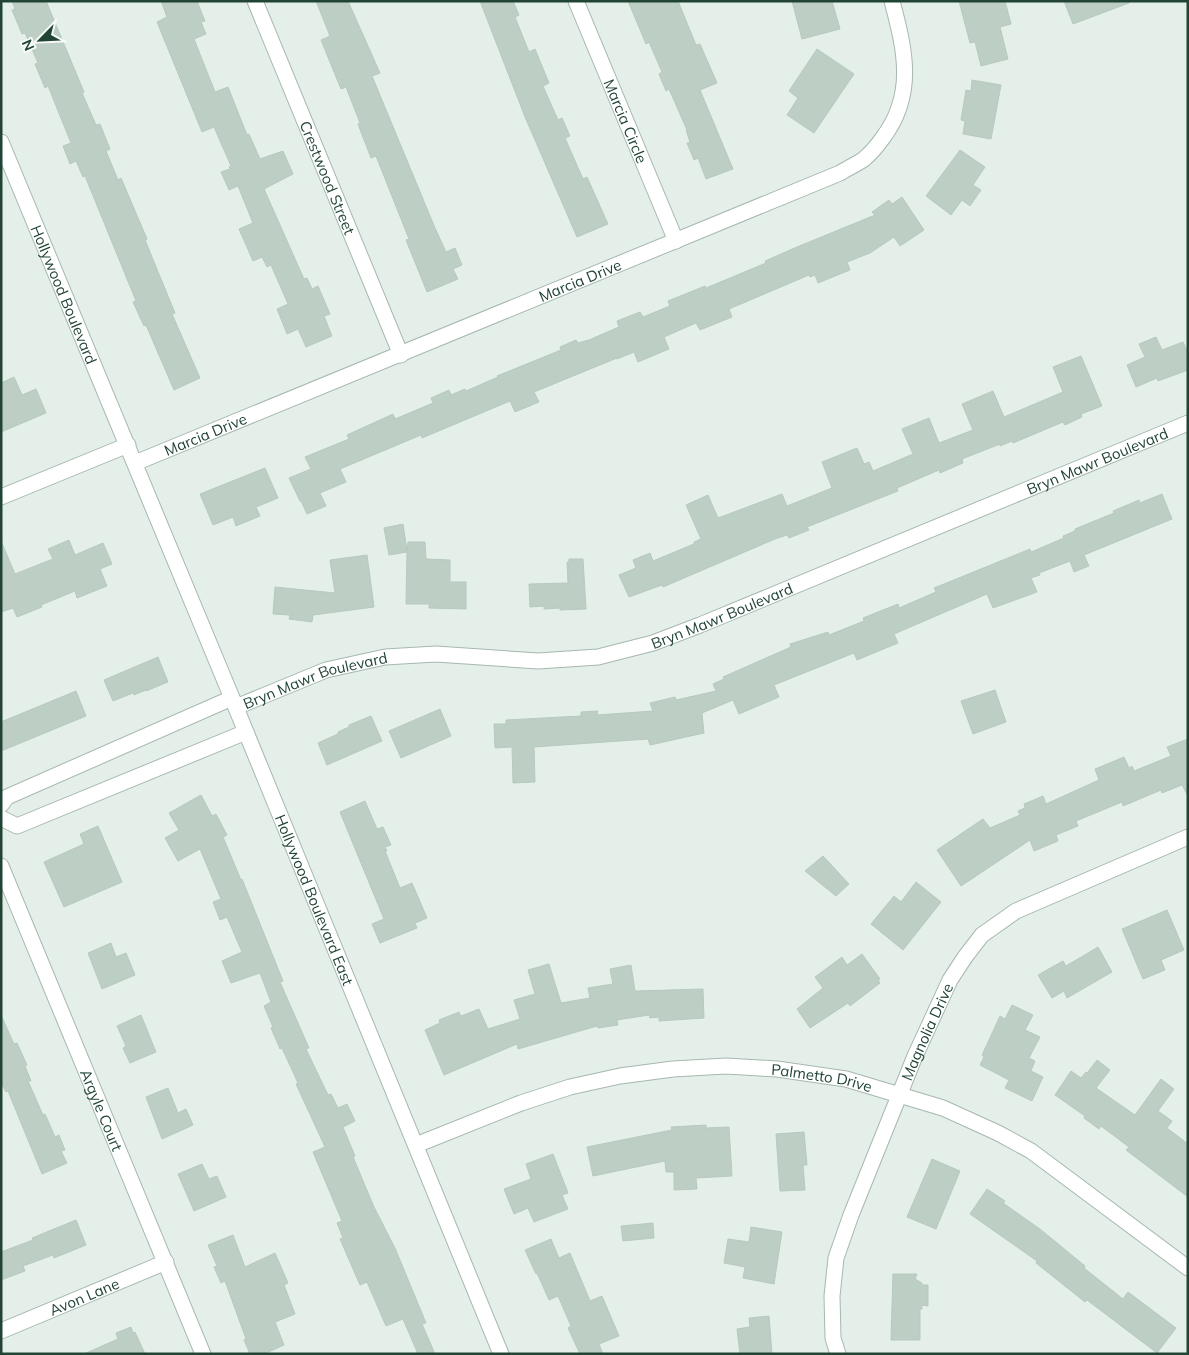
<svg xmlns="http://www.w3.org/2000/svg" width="1189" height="1355" font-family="Mulish,sans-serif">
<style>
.building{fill:#bdcec4;stroke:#b6cabf}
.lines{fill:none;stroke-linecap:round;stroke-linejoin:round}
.minor-casing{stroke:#a6b8af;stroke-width:17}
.tertiary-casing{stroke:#a6b8af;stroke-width:17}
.minor{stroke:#fff;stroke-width:15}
.tertiary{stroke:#fff;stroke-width:15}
.labels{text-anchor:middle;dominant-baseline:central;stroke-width:5;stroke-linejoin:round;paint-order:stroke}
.street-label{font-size:15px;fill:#214435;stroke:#f6fbf8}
</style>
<rect width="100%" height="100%" fill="#e5efe9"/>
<g class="building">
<path d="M12 1H46L84 92 82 93 96 125 100 124 110 149 106 151 118 180 121 178 147 239 145 240 175 313 172 314 200 378 174 390 146 325 144 326 133 302 136 301 85 176 83 177 76 161 70 164 63 146 71 143 48 86 45 88 35 64 38 63 25 33 22 34 12 10 15 9Z"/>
<path d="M161 1H197L205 21 201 22 206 34 194 39 215 92 228 87 247 135 249 134 260 159 283 151 293 174 264 189 304 279 307 278 312 289 318 286 330 314 324 316 332 336 306 347 298 329 287 334 277 309 288 304 271 265 267 267 262 257 253 261 239 229 253 223 238 186 229 190 221 172 230 169 229 167 231 166 214 127 202 132 157 22 167 17Z"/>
<path d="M316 1H348L380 73 372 76 435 228 446 252 455 248 462 265 453 269 458 279 427 292 406 240 409 239 376 156 371 158 358 124 360 123 346 87 341 89 321 40 330 36Z"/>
<path d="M480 1H513L519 15 515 17 529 52 535 49 549 83 543 86 558 120 562 118 570 136 565 138 583 179 587 177 608 224 577 237 525 117Z"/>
<path d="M628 1H678L696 45 700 44 717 83 700 90 733 169 706 179 698 158 694 160 687 143 690 142 686 130H687L669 89 666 91 659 74 662 72 649 42 646 44Z"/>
<path d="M792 1H832L840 29 802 39Z"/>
<path d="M959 1H1005L1011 24 1000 27 1008 59 981 66 975 42 970 43Z"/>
<path d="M1064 1H1129V3L1073 24Z"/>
<path d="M817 49 854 74 814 133 787 115 798 98 789 91Z"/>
<path d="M972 80 1001 85 991 139 963 134 965 121 961 120 966 90 971 91Z"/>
<path d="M960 150 985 167 973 185 981 190 970 206 962 200 951 215 926 196Z"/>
<path d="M902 197 924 230 900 246 894 237 870 253 847 262 850 270 818 283 815 275 810 277 809 275 729 309 732 317 700 330 696 323 664 337 669 349 638 362 634 352 617 359V358L534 392 539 402 515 412 510 401 422 438 421 435 340 469 346 482 320 493 326 506 307 514 301 501H300L289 478 311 469 305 457 349 439 347 435 393 414 395 419 433 403 431 398 449 390 451 395 465 389 466 391 498 377 497 376 561 350 560 347 576 340 578 343 589 340 619 327 617 321 640 312 643 317 670 306 668 301 705 286 706 288 766 263 765 261 797 247 875 215 872 212 889 200 892 204Z"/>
<path d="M1156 337 1162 350 1183 342 1188 353V370L1158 381 1157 378 1136 387 1127 365 1145 357 1139 344Z"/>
<path d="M1081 356 1102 406 1081 414 1082 417 1065 425 1063 422 1013 443 1012 441 1000 446V444L962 459 963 463 940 473 939 470 897 488 898 491 807 527 809 530 789 538 787 535 775 539 663 587 662 585 629 597 619 575 636 568 633 560 650 553 653 561 694 544V542L701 539 686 505 708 495 718 518 782 494 787 506 832 488 822 462 857 448 864 464 869 462 873 471 913 454 902 429 929 418 939 443 973 430 962 404 993 391 1004 417 1063 392 1053 367Z"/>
<path d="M14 377 22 395 36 389 46 413 1 432V383Z"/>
<path d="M265 468 278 498 256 507 260 516 236 526 233 517 213 525 200 494Z"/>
<path d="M1162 494 1172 519 1084 555 1089 566 1074 572 1070 561 1039 573 1040 575 1031 578 1037 592 993 608 987 594 894 634 898 643 857 660 854 653 774 685 779 697 739 714 733 700 702 713 704 733 650 745 648 739 534 747 535 782 513 783 512 747 495 748 494 724H506V720L581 716V712L598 711 597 715 653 711 650 703 675 697 676 700 716 691 713 684 724 679 723 677 791 647 790 644 828 632 829 635 864 621 863 618 898 604 899 608 936 592 934 588 1030 549 1031 552 1064 538 1063 536 1075 531V529L1114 513 1113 511 1139 500 1140 503Z"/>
<path d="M403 524 407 551 408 542H425L426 559 450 560V582H466V609L429 608V604H406L407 552 389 555 384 528Z"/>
<path d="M69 540 75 555 103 543 112 564 100 569 107 586 77 598 75 591 41 605 42 607 17 617 13 608 1 612V541L15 574 53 559 48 549Z"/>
<path d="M367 555 374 607 313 615 312 622 289 619 290 615 273 614 275 587 335 593 330 560Z"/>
<path d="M569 559H583L586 609 560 610V608L544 609V606L530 607 529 584 568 583 567 562H569Z"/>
<path d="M158 657 168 682 146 691V690L134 695 133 693 113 701 104 680Z"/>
<path d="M995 690 1006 722 973 734 961 701Z"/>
<path d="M76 691 86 716 1 751V722Z"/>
<path d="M440 709 451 736 401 758 389 731Z"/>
<path d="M371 716 382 741 327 765 318 743 338 734V732L349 727V725Z"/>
<path d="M1188 739V796L1182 785 1162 793 1161 790 1123 806 1122 802 1076 821 1078 826 1056 835 1058 841 1034 851 1030 840 961 886 937 850 983 819 990 828 1020 815 1018 811 1025 808 1024 804 1043 796 1046 804 1099 780 1095 769 1124 757 1129 768 1132 766 1134 771 1171 756 1167 747Z"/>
<path d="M201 795 212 816 216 814 227 835 223 837 241 880 242 879 283 981 280 982 309 1048 306 1049 328 1095 331 1094 338 1108 347 1104 355 1121 343 1127 355 1156 353 1157 374 1207 395 1248 426 1323 422 1324 435 1354H418L403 1319 386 1326 367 1282 360 1285 340 1239 343 1238 337 1223 342 1221 313 1152 325 1147 296 1084 298 1083 282 1048 280 1049 271 1028 273 1027 264 1006 271 1002 260 973 231 983 222 961 242 952 227 917 220 920 213 902 221 899 200 849 178 861 165 838 179 830 169 813Z"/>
<path d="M365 801 377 829 383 827 391 845 385 847 387 851H385L400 888 412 883 427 918 415 923 417 928 380 943 372 924 384 919 340 812Z"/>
<path d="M98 826 122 882 64 907 44 862 84 844 80 834Z"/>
<path d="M823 856 849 884 836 896 805 871Z"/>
<path d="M916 882 941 902 903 950 871 924 894 896 901 902Z"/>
<path d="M1167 910 1184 950 1161 960 1165 970 1143 979 1122 929Z"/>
<path d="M111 943 116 957 126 953 135 975 102 989 88 953Z"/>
<path d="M1098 947 1112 972 1067 998 1064 991 1052 998 1038 975 1063 961 1066 966Z"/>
<path d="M862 954 880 979 878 980 880 983 850 1006 848 1003 810 1028 797 1009 823 988 815 977 842 957 847 965Z"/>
<path d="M549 964 561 1003 590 998 588 988 613 984 610 969 631 965 635 991 703 989 704 1018 659 1021V1017L650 1018 649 1015 617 1020 618 1025 598 1028 597 1026 518 1049 517 1044 444 1075 425 1030 440 1023 439 1020 459 1012 461 1016 479 1009 488 1029 520 1019 514 1000 535 994 528 970Z"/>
<path d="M1012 1005 1033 1015 1025 1030 1040 1037 1029 1058 1035 1061 1031 1071 1043 1077 1032 1101 1005 1088 1009 1080 980 1065 984 1057 982 1055 1000 1016 1005 1019Z"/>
<path d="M1 1015 14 1044 17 1043 27 1065 25 1066 31 1081H28L43 1115 45 1114 55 1137 59 1135 65 1150 61 1151 67 1163 42 1174 8 1091 6 1092 1 1082Z"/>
<path d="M141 1015 156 1052 130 1063 123 1048 126 1046 117 1026Z"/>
<path d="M1097 1060 1110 1070 1096 1088 1135 1115 1161 1079 1174 1089 1158 1111 1172 1121 1167 1128 1188 1144V1197L1126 1150 1129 1147 1101 1126 1099 1129 1084 1118 1085 1116 1055 1095 1071 1071 1081 1078 1086 1072 1087 1073Z"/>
<path d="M168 1088 178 1113 186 1109 193 1125 162 1139 146 1097Z"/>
<path d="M706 1125V1128L729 1127 732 1176 696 1178 697 1189 674 1190V1172H666L665 1161 593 1176 587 1147 672 1130 671 1127Z"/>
<path d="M804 1132 807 1165H803L805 1190 780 1191 776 1134Z"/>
<path d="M553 1154 568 1193 562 1195 568 1209 534 1222 528 1208 514 1214 504 1189 531 1179 526 1164Z"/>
<path d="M932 1159 960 1171 936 1229 907 1217Z"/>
<path d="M202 1164 209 1179 217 1176 226 1197 194 1211 178 1174Z"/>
<path d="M987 1189 1005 1201 1003 1203 1040 1229 1085 1266 1084 1268 1123 1299 1128 1292 1176 1328 1157 1353 1087 1300 1085 1302 1036 1263 1037 1261 970 1214Z"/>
<path d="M76 1220 86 1245 54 1258 53 1255 23 1266 25 1271 1 1280V1252L33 1240 32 1238Z"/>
<path d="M653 1223 654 1238 623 1241 621 1226Z"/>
<path d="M751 1227 782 1232 774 1284 743 1278 745 1267 724 1263 728 1239 749 1242Z"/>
<path d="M233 1235 245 1267 275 1253 288 1283 284 1285 295 1314 275 1322 284 1345 264 1354H250L244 1340 246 1339 225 1281 221 1283 214 1267 217 1266 208 1245Z"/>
<path d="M551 1239 559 1258 570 1253 590 1301 602 1296 619 1336 599 1344 603 1354H580L568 1328 571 1326 558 1296 549 1300 537 1273 536 1274 525 1250Z"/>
<path d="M893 1274H917L915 1279 922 1283V1285H928V1306L922 1305V1309H920V1340H891Z"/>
<path d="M769 1316 772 1354H740L737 1329 750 1327 749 1318Z"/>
<path d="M131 1327 133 1333 135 1332 145 1354H84L118 1339 116 1333Z"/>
</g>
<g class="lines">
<g class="minor-casing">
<g id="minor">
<path id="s1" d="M255 1 401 355"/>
<path id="s2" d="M576 1 676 241"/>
<path id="s3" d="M135 463 840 173C848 168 857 164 864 159 871 153 877 146 882 139 916 95 905 50 892 1"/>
<path id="s4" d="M236 707 326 670 385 657 436 654 538 661 598 657 653 643 700 625 1188 423"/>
<path d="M1 805 7 797 232 698"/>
<path d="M1 818 17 826 246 732"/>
<path id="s5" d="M1 866 203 1354"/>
<path id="s6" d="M416 1145 521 1103 570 1087 620 1076 673 1069 726 1066 777 1069 846 1079 943 1108 998 1133 1031 1151 1188 1268"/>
<path id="s7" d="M1 1331 166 1262"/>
<path id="s8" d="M838 1354 833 1338 832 1296 836 1258 851 1215 915 1056 950 980 965 957 982 935 1016 911 1188 837"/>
</g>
</g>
<g class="tertiary-casing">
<g id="tertiary">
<path id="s9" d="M1 142 232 698 501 1354"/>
<path d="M1 497 128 445"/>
</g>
</g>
<use href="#minor" class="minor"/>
<use href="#tertiary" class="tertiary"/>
</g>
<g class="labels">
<g class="street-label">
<text stroke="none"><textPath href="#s2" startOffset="130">Marcia Circle</textPath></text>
<text stroke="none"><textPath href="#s1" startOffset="191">Crestwood Street</textPath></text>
<text stroke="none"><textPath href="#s3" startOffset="481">Marcia Drive</textPath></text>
<text stroke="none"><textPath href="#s9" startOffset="165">Hollywood Boulevard</textPath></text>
<text stroke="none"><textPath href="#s3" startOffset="76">Marcia Drive</textPath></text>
<text stroke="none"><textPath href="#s4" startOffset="908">Bryn Mawr Boulevard</textPath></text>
<text stroke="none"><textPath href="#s4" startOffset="502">Bryn Mawr Boulevard</textPath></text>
<text stroke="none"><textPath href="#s4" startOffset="84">Bryn Mawr Boulevard</textPath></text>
<text stroke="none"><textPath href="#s9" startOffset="820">Hollywood Boulevard East</textPath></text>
<text stroke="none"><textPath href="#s8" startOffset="341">Magnolia Drive</textPath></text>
<text stroke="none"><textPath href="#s6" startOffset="419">Palmetto Drive</textPath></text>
<text stroke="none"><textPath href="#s5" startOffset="264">Argyle Court</textPath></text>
<text stroke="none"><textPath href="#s7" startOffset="90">Avon Lane</textPath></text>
</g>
</g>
<rect width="1189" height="1355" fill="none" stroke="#214435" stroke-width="5"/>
<g transform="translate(40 40) rotate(246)" stroke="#f6fbf8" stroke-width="4" paint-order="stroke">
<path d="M0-4L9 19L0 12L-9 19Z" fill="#214435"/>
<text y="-8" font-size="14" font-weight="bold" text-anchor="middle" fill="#214435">N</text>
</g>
</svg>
